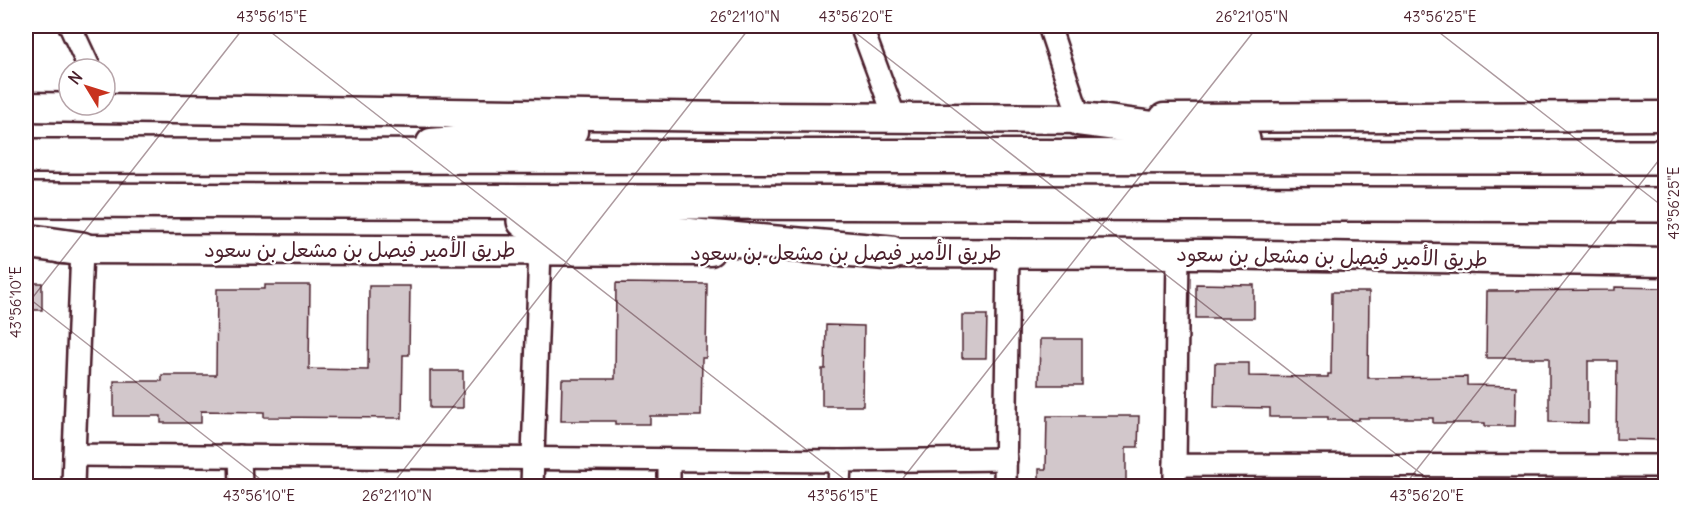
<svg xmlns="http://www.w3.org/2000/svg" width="1691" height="512" font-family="Delius,'Playpen Sans Arabic',sans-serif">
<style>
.building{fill:#d2c7cb;stroke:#4a1f2b;stroke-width:1.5}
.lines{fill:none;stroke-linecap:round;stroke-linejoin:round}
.minor-casing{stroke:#4a1f2b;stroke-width:26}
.secondary-casing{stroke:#4a1f2b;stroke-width:33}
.primary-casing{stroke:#4a1f2b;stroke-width:38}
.minor{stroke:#fff;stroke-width:21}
.secondary{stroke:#fff;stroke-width:28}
.primary{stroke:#fff;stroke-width:33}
.ticks{fill:none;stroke:#4a1f2b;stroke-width:1.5;stroke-opacity:0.45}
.labels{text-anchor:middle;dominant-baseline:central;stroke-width:4.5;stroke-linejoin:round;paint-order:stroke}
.street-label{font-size:21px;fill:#4a1f2b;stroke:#fff}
.neatline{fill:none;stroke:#4a1f2b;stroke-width:2}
.ticks-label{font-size:15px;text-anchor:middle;fill:#4a1f2b}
</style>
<rect width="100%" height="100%" fill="#fff"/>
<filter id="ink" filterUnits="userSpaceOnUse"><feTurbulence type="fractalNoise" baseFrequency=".0167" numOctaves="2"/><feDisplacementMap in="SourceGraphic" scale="12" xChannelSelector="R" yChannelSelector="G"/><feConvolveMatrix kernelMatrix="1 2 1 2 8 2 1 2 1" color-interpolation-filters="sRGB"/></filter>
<g filter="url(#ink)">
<g class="building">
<rect x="26" y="283" width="16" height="27"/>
<path d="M616 283 707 284 706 358H702L701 416H650V424H615V421H561L562 379H615Z"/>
<path d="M1196 284 1254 285V318H1196Z"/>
<path d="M265 285H310L309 369 368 370 369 286H410L409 355H403L402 418 264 417V412L201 411V423H161V416H114V381H162V375H216L217 289H265Z"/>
<path d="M1615 287 1665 288V440L1616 439 1617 361H1588V423L1549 422V358H1486L1487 291 1615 290Z"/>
<path d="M1332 292H1369L1368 378 1467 377V385L1516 386 1515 426H1485V423H1433V418H1359V420H1328V417H1270V408L1214 407 1215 363H1249V376L1328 377V374H1331Z"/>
<path d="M962 315H987L986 358H962Z"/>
<path d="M826 325 864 326 863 406H822V369H825Z"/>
<path d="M1040 339H1082V385H1039Z"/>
<rect x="430" y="371" width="33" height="37"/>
<path d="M1047 416H1139L1138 447H1126V486H1039V469H1046Z"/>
</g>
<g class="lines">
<g class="minor-casing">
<g id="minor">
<path d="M70 26 90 69"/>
<path d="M861 26 895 118"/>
<path d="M1049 26 1080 119"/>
<path d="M82 249 74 455 840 461"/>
<path d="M1178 254 1175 465 1666 466"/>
<path d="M240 456 241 486"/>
<path d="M73 486 74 455"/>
<path d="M532 486 540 249"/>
<path d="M669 486V460"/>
<path d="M839 486 840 461 1006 459"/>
<path d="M1005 486 1008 250"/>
<path d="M1175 486V465"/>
</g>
</g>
<g class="secondary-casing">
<g id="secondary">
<path d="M26 107 734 117 1102 119"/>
<path d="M1164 118 1666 116"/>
<path d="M431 143 573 131"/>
<path d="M61 249 710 251"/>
<path d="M868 253 1209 254 1666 262"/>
</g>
</g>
<g class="primary-casing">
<g id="primary">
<path d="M1080 119 1243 140"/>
<path d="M26 156 1666 157"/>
<path d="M26 200 1666 205"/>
<path d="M524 221 891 253"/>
<path d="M26 241 82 249"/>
</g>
</g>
<use href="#minor" class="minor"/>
<use href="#secondary" class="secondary"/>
<use href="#primary" class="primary"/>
</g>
</g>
<path class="ticks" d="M263 26 853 486M847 26 1437 486M1431 26 1666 209M26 296 269 486M26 306 245 26M391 486 751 26M897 486 1258 26M1404 486 1666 151"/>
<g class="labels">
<g class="street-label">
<text x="360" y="249">طريق الأمير فيصل بن مشعل بن سعود</text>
<text x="846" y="252">طريق الأمير فيصل بن مشعل بن سعود</text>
<text transform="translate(1332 256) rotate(1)">طريق الأمير فيصل بن مشعل بن سعود</text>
</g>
</g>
<rect width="1691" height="512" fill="none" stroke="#fff" stroke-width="66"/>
<g transform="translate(87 87) rotate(308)"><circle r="28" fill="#ffffff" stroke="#b7a5aa" stroke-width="1.5"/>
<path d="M0-4.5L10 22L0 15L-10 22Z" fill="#c8321e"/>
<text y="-9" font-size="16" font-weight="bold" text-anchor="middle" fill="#4a1f2b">N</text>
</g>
<rect x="33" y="33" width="1625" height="446" class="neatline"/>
<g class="ticks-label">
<text x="272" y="22">43°56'15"E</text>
<text x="745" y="22">26°21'10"N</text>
<text x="856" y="22">43°56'20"E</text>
<text x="1252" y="22">26°21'05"N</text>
<text x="1440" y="22">43°56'25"E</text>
<text transform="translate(1674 203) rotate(-90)" y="5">43°56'25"E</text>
<text transform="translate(16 302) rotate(-90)" y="5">43°56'10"E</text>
<text x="259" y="501">43°56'10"E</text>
<text x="397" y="501">26°21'10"N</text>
<text x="843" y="501">43°56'15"E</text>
<text x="1427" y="501">43°56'20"E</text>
</g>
</svg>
